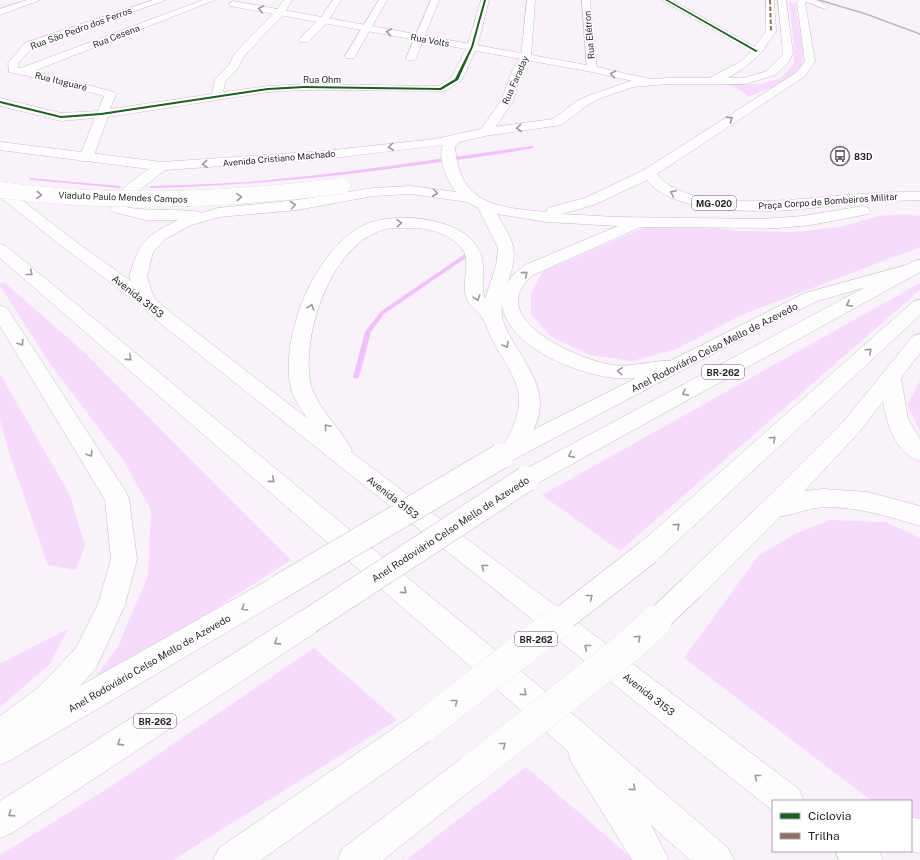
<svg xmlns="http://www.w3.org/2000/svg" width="920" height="860" font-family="'Public Sans',sans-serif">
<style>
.green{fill:#f6dbfc}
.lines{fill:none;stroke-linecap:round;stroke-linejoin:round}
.stream{fill:#f1c1fb;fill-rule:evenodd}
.street-casing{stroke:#c3bec4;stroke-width:1}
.secondary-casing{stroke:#c3bec4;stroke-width:1}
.highway-casing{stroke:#c3bec4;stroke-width:1}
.street{fill:#fefdfe;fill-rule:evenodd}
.secondary{fill:#fefdfe;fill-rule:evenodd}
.highway{fill:#fefdfe;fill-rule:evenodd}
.rail{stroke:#bbb9bb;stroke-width:1.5}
.secondary-bridge-far1-casing{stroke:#c3bec4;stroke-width:26;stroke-linecap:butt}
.secondary-bridge-casing{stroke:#c3bec4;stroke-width:32;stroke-linecap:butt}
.highway-bridge-far2-casing{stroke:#c3bec4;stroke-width:16;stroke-linecap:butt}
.highway-bridge-far1-casing{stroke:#c3bec4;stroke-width:26;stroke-linecap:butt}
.highway-bridge-casing{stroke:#c3bec4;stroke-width:32;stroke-linecap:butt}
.secondary-bridge-far1{stroke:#fefdfe;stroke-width:25}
.secondary-bridge{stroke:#fefdfe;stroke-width:32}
.highway-bridge-far2{stroke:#fefdfe;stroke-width:16}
.highway-bridge-far1{stroke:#fefdfe;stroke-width:25}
.highway-bridge{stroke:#fefdfe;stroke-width:32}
.quiet{stroke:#8d6e63;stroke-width:2;stroke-dasharray:4.5 2;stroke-linecap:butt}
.cycleway-casing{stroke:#fff;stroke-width:2}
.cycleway{fill:#1b5e20;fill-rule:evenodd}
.oneway{stroke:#9b999c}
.labels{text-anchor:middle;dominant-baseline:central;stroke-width:3.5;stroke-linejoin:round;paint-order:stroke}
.far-street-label{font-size:9px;fill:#231f24;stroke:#fff}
.far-poi-label{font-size:9px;font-weight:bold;fill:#231f24;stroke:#fff;text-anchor:start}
.shield{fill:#fff;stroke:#656266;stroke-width:1}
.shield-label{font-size:9px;font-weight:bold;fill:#231f24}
.street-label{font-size:10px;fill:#231f24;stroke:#fff}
</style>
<rect width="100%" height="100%" fill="#f9f2fa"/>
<g class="green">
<path d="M789 2 796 3C795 14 798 21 800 31 801 37 804 56 803 62 800 78 762 91 749 97L737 88 725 84H761L781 78 794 63V44Z"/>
<path d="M905 214 920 216V247L744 314 674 350 632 361 589 355 550 336 531 314V294L542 272 648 226 695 225 737 231 795 232 840 227 878 216Z"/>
<path d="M4 282 83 351 291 560 83 693 117 648 148 576 151 510 123 460 51 365 0 286V284Z"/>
<path d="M920 283V290L620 551 542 495Z"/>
<path d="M0 374 70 495 85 546 76 570 48 565 10 456 0 419Z"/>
<path d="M920 381V431L907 405Z"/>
<path d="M829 520 885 522 920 538V818L911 817V801H872L684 658 759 555 795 534Z"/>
<path d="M68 629 49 665 0 707V664Z"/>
<path d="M314 648 397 720 173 860H0V855L110 787Z"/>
<path d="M526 767 634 860H406Z"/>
</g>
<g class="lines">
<g class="stream">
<path d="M532 146 534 147 533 148C498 155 461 159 426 164 334 177 243 186 151 188L149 187 151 186C183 185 216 184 248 182 343 174 438 159 532 146Z"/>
<path d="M30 178 120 186 122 187 120 188 32 180H30Z"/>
<path d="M465 254 467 255V257L384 314 371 332 359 377 358 378H354L353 377 365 332 380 312Z"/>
</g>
<g class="street-casing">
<g id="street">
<path d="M27 0H40L0 15V9Z"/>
<path d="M153 0H166L33 47 18 63V68H21L203 0H215L34 71 114 92 116 94 110 109 212 94 215 79 229 65 235 53 276 11 284 0H292L283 15 244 56 238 68 225 82 223 92 268 86 304 84 439 86 451 78 467 47 481 0H489L477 47 462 80 445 91 304 90 268 92 108 117 93 158 91 161H81L79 158 95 118 61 121 0 106V98L61 113 98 111 104 96 51 81 9 72 8 63 25 43Z"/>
<path d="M333 0H341L327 23 308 42H300L299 40 300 38 320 19Z"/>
<path d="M379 0H387L354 58H346L345 56Z"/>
<path d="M431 0H439L416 58 415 60H407L406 58Z"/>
<path d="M527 0H535L531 57 522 71 513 101 490 135H480L479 132 501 101 512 71 521 57Z"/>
<path d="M582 0H590L597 69 592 72 587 69Z"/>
<path d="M766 0H774L776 31 761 53 757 54 752 51 766 31Z"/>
<path d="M802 0H815L829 6 825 9Z"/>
</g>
</g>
<g class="secondary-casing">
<g id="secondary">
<path d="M662 0H672L762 51C754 62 721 87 707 83L705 81 707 79 740 62 751 52Z"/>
<path d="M233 1 592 66 655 80 657 82 651 85 592 72 230 6 229 4Z"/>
<path d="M914 263 920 264V272L817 301 749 335 509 462 501 464 493 462 490 456 493 450 805 293Z"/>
<path d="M920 334V353L860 431 782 515 701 596 691 600 681 596 678 588 681 580 764 501 844 421 913 336Z"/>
<path d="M278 576 288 580 291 588 288 596 11 760 0 765V731L268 580Z"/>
<path d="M473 753 484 758 489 769 484 780 383 860H337L343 848 462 758Z"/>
</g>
</g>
<g class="highway-casing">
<g id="highway">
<path d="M778 0H786L793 54 787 64 775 75 745 84H667L633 87 598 99 585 107 561 125 485 136 459 142 455 147C460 206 498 207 546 212L548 208 585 198 644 170 797 72 805 61 797 3 799 0H808L805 3 815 61 805 76 657 174C690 218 813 196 862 194 881 192 901 192 920 192V200C901 201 881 201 862 202 829 205 794 212 761 211 729 211 667 208 647 180L596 204 562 214 616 217 762 219 803 216 863 206 868 208 871 211 868 214 811 225 778 228 641 227 533 275C481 318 579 360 613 365 635 368 661 357 680 362L683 367 680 372 673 373C654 376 634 380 615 378 577 374 510 348 502 306 500 320 507 331 514 343 543 391 551 403 521 455L513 457 505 455 502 449C534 392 516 385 489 333 487 329 486 323 483 319 477 310 467 305 465 292 463 277 472 258 460 246 447 233 427 227 410 228 399 228 387 227 377 232 330 251 302 334 310 381 314 405 340 427 352 450L351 452 799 789 804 801H773V811L155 319 140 304 68 251 0 197V186L5 187 80 245 131 281 129 277C140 240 145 237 178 220H146L113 212 110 209C117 191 134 179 149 169L0 150V142L162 162 324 151 435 139 485 128 553 119 577 101 590 95 631 81 667 78H744L767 71 783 54ZM443 145C437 160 447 180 456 192L411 186 373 188 297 200 218 208 202 213C197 208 142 212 126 207L135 194 165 170 324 159ZM411 194 467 202 478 208 498 248 496 266 485 299C479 283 488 263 478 248 468 232 451 225 433 221 412 216 384 216 364 225 315 249 279 337 291 389 294 399 301 409 307 418L169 311 154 298 147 277 153 252 165 239 191 225 219 217 297 210 373 196ZM497 214 547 222 618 226 525 265 514 274 508 282C519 249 514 243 497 214Z"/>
<path d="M0 244 6 246 580 720 728 848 734 860H690L651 825 669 860H632L573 765 568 754 569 752 0 258Z"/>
<path d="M920 260V272L534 485 526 488 518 485 514 479 518 473 914 261Z"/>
<path d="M920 300V315L657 560 648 563 639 560 635 552 639 544 914 301Z"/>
<path d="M0 306 6 307 9 311 126 492 129 499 137 559 125 605 96 668 61 707 11 746 0 751V716L39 687 76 648 98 604 111 559 105 500 0 326Z"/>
<path d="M891 371 898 373 901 378 908 419 920 439V461C889 452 882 405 881 378L884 373Z"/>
<path d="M824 489 867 492 920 506V526C889 516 857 507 824 507 805 508 783 521 764 515L761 508 764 501C784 495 804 490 824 489Z"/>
<path d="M309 608 319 612 323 621 319 630 12 833 0 838V801L299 612Z"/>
<path d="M424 710 435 715 440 726 435 737 261 860H213L219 848 413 715Z"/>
<path d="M911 817 920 819V853L910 851Z"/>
<path d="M835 851H879L883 860H839Z"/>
</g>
</g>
<use href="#street" class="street"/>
<use href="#secondary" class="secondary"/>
<use href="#highway" class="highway"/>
<path class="rail" d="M819 0 866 14 920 34"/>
<g class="secondary-bridge-far1-casing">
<g id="secondary-bridge-far1">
<path d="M278 588 501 456"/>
<path d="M654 623 691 588"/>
</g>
</g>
<g class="secondary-bridge-casing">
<path id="secondary-bridge" d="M473 769 628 647 655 622"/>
</g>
<g class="highway-bridge-far2-casing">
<path id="highway-bridge-far2" d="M0 190C113 205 229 200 342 186"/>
</g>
<g class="highway-bridge-far1-casing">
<g id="highway-bridge-far1">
<path d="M309 621 526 479"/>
<path d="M557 623 648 552"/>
</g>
</g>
<g class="highway-bridge-casing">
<path id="highway-bridge" d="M424 726 558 622"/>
</g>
<use href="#secondary-bridge-far1" class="secondary-bridge-far1"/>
<use href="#secondary-bridge" class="secondary-bridge"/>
<use href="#highway-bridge-far2" class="highway-bridge-far2"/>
<use href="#highway-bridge-far1" class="highway-bridge-far1"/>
<use href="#highway-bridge" class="highway-bridge"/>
<path class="quiet" d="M770 0 771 31"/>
<g class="cycleway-casing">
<g id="cycleway">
<path d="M484 0H486L473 47 458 80 441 90 304 88 268 90 101 115 61 118 0 103V101L61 116 101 113 268 88 304 86 440 88 455 79 471 47Z"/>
<path d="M665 0H668L758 51 756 52Z"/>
</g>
</g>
<use href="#cycleway" class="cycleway"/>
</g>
<defs><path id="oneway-chevron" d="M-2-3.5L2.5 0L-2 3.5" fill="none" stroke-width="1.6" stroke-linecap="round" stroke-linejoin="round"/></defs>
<g class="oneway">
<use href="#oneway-chevron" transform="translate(261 9) rotate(-169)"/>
<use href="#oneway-chevron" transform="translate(389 32) rotate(-170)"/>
<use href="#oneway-chevron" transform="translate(613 74) rotate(-168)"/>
<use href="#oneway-chevron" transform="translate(730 119) rotate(-34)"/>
<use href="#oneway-chevron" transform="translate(519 128) rotate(174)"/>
<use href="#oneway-chevron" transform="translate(391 147) rotate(173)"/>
<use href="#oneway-chevron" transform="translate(205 164) rotate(175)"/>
<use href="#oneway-chevron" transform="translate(435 193) rotate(7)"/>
<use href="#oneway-chevron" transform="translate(673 193) rotate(-154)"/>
<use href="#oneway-chevron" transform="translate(39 195) rotate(3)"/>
<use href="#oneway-chevron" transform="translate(239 197) rotate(-2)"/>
<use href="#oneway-chevron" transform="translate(293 205) rotate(-7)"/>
<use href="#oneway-chevron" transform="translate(399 223) rotate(-4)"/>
<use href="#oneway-chevron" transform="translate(30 273) rotate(39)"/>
<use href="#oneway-chevron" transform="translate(525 274) rotate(-40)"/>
<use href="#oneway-chevron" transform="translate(477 298) rotate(73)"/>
<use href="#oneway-chevron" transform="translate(849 304) rotate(152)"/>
<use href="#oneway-chevron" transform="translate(311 307) rotate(-72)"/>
<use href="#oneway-chevron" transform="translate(21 343) rotate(57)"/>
<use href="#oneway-chevron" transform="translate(506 345) rotate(60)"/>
<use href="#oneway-chevron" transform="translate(869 351) rotate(-42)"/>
<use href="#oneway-chevron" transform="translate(129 358) rotate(41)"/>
<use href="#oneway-chevron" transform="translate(620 371) rotate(-176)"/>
<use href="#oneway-chevron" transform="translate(685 393) rotate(152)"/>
<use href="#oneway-chevron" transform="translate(327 427) rotate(-130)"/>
<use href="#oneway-chevron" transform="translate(773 439) rotate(-42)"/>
<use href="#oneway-chevron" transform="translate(90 454) rotate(58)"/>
<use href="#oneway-chevron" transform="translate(571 455) rotate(152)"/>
<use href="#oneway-chevron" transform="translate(272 480) rotate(40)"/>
<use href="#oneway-chevron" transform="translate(677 526) rotate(-42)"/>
<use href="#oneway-chevron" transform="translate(484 567) rotate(-142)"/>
<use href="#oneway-chevron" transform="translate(404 591) rotate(40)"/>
<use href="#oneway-chevron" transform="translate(590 597) rotate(-38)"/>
<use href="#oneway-chevron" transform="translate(244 608) rotate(150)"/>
<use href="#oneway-chevron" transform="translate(638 638) rotate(-43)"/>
<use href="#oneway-chevron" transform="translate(277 642) rotate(147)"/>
<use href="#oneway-chevron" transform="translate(587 647) rotate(-142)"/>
<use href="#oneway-chevron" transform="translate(524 693) rotate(40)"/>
<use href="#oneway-chevron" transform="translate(455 702) rotate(-38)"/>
<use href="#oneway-chevron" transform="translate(120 743) rotate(147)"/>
<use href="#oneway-chevron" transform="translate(503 745) rotate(-38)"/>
<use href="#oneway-chevron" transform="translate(757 777) rotate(-142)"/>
<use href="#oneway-chevron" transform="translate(633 788) rotate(41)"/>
<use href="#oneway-chevron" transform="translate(11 814) rotate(147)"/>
</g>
<defs>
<g id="bus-ring" transform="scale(1)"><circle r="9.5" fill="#fff" stroke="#6e696f" stroke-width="1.5"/><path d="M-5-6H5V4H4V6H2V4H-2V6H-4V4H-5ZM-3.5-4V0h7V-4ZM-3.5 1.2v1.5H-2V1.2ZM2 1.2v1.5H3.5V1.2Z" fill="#6e696f"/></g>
</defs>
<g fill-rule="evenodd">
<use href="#bus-ring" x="840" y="156"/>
</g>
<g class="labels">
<g class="far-street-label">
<text transform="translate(81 28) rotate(-20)">Rua São Pedro dos Ferros</text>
<text transform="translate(589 35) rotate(-95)">Rua Elétron</text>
<text transform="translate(116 36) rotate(-21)">Rua Cesena</text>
<text transform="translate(430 40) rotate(10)">Rua Volts</text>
<text x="322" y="79">Rua Ohm</text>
<text transform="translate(515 80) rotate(-66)">Rua Faraday</text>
<text transform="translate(61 81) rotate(14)">Rua Itaguaré</text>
<text transform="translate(279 158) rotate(-5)">Avenida Cristiano Machado</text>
<text transform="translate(123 197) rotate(2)">Viaduto Paulo Mendes Campos</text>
<text transform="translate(828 201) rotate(-4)">Praça Corpo de Bombeiros Militar</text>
</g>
<g class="far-poi-label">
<text x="854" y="156">83D</text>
</g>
<g class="shield">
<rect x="692" y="196" width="44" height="14" rx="3"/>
<rect x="702" y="365" width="42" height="14" rx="3"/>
<rect x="515" y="632" width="42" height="14" rx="3"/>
<rect x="134" y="714" width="42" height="14" rx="3"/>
</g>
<g class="shield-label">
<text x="714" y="203">MG-020</text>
<text x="723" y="372">BR-262</text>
<text x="536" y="639">BR-262</text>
<text x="155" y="721">BR-262</text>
</g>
<g class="street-label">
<text transform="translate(138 296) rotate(38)">Avenida 3153</text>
<text transform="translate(714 347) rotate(-27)">Anel Rodoviário Celso Mello de Azevedo</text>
<text transform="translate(393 497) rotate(38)">Avenida 3153</text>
<text transform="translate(450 529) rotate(-33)">Anel Rodoviário Celso Mello de Azevedo</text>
<text transform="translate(149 663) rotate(-30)">Anel Rodoviário Celso Mello de Azevedo</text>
<text transform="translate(649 694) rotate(38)">Avenida 3153</text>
</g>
</g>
<rect x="772" y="800" width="140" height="52" fill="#ffffff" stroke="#a7a5a7"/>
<rect x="780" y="813" width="20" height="6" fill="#1b5e20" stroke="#a7a5a7"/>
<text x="808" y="820" font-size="12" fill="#231f24">Ciclovia</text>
<rect x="780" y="833" width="20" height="6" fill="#8d6e63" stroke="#a7a5a7"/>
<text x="808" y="840" font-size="12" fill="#231f24">Trilha</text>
</svg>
